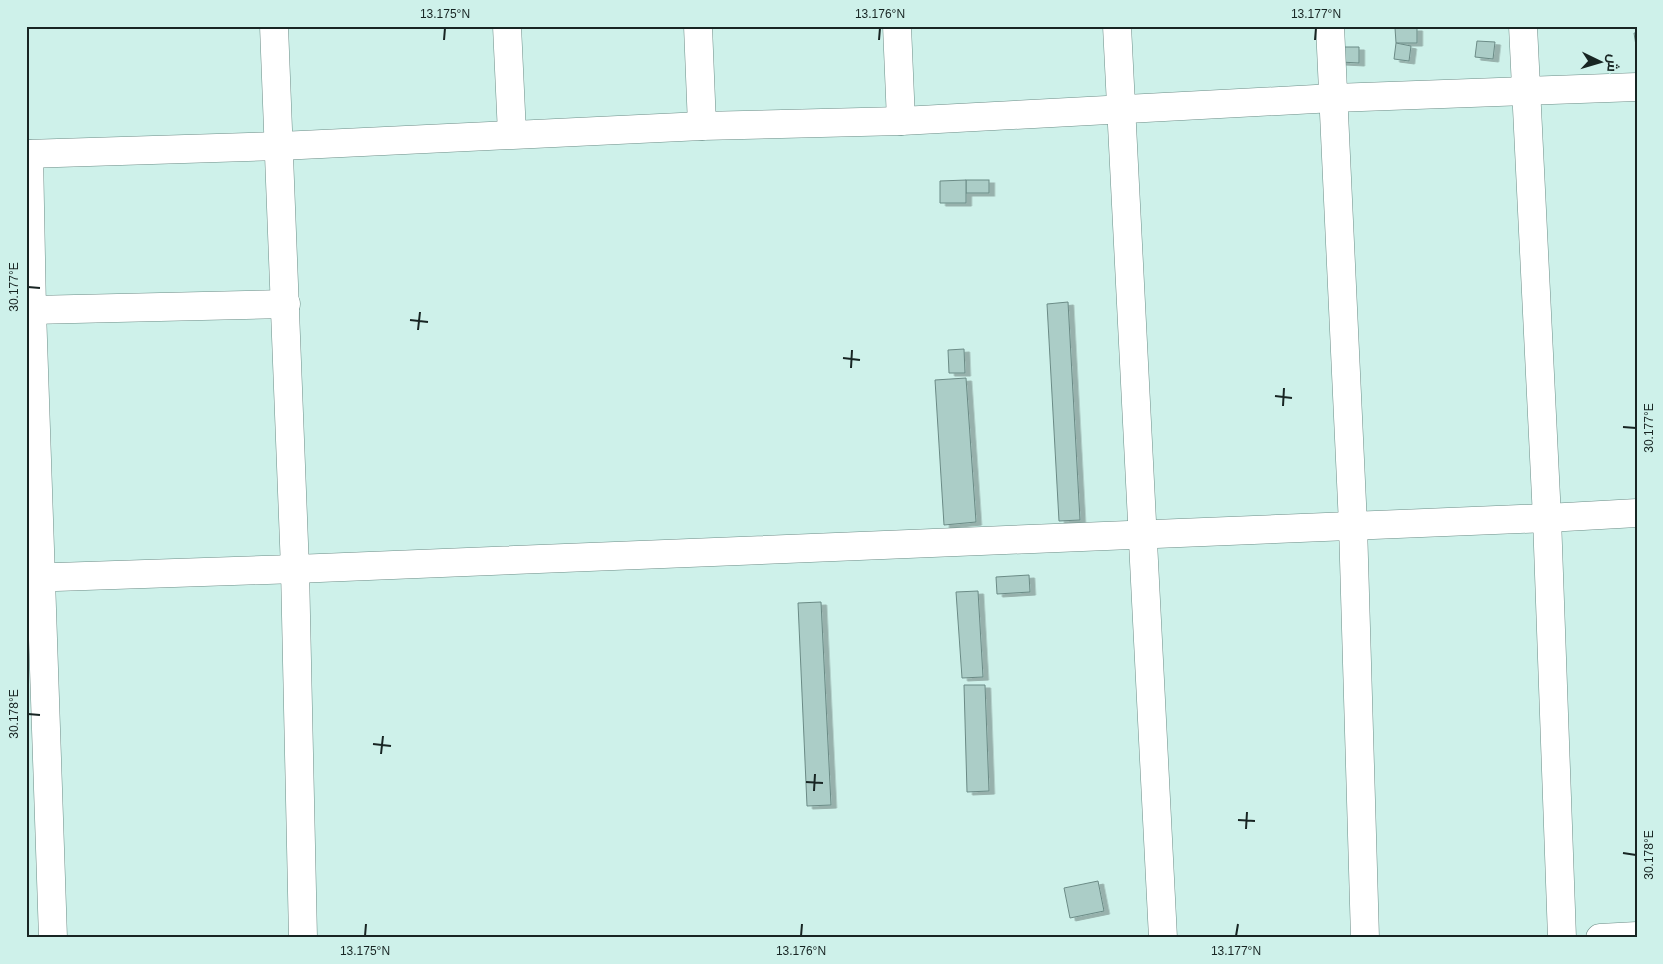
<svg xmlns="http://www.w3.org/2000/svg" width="1663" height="964" font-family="Arial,Cairo,sans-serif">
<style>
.building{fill:#abcdc7;stroke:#6b8b86;filter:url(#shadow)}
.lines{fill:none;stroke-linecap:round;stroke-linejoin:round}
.minor-casing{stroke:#6c8d87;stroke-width:29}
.minor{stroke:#fff;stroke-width:28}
.ticks{fill:none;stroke:#182523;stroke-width:2}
.neatline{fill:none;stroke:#182523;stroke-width:2}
.ticks-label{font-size:12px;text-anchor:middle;fill:#182523}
</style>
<defs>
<filter id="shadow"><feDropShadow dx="5.5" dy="3" stdDeviation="0" flood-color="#0004"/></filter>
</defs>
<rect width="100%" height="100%" fill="#cef1ea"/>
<g class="building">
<path d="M1395 28H1417V43H1396Z"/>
<path d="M1634 33H1637V52Z"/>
<path d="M1477 41 1495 42 1493 59 1475 57Z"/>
<path d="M1396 43 1411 46 1409 61 1394 59Z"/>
<path d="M1340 47H1359V63L1340 62Z"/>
<rect x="966" y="180" width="23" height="13"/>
<path d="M966 180V203H940V181Z"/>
<path d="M1068 302 1080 520 1059 521 1047 304Z"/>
<path d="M964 349 965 373H949L948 350Z"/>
<path d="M966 378 976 522 944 525 935 380Z"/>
<path d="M1029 575 1030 592 997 594 996 577Z"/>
<path d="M978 591 983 677 962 678 956 592Z"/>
<path d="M821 602 831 805 807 806 798 603Z"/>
<path d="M964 685H985L989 791 967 792Z"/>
<path d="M1098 881 1104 911 1070 918 1064 888Z"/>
</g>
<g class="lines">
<g class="minor-casing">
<g id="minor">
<path d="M274 26 295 569 303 938"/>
<path d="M507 26 512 134"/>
<path d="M698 26 702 126"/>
<path d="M897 26 901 121"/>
<path d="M1117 26 1163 938"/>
<path d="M1330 26 1353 525 1365 938"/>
<path d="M1523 26 1547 518 1562 938"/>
<path d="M26 154 280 146 702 126 901 121 1334 98 1637 87"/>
<path d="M29 154 32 310 53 938"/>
<path d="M32 310 286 304"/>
<path d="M26 578 295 569 1547 518 1637 513"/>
<path d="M1600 938 1637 936"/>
</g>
</g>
<use href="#minor" class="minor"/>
</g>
<path class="ticks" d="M444 40 445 28M879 40 880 28M1315 40 1316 28M28 287 40 288M410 320 428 322M418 330 420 312M843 358 860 360M851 368 852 350M1275 396 1292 398M1283 406 1284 388M1623 427 1636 428M28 714 40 715M373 744 391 746M381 754 383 736M806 782 823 783M814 791 815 774M1238 820 1255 821M1246 829 1247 812M1623 853 1636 855M365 936 366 924M801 936 802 924M1236 936 1238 924"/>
<rect width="1663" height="964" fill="none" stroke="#cef1ea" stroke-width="55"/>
<g transform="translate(1600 62) rotate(95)" stroke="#cef1ea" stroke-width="4" paint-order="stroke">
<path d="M0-4L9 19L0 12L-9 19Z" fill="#182523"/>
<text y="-8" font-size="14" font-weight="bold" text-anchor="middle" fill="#182523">ش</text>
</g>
<rect x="28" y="28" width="1608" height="908" class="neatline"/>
<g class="ticks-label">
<text x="445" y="18">13.175°N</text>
<text x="880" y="18">13.176°N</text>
<text x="1316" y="18">13.177°N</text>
<text transform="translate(14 287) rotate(-90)" y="4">30.177°E</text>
<text transform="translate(1649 428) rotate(-90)" y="4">30.177°E</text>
<text transform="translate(14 714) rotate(-90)" y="4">30.178°E</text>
<text transform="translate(1649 855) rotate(-90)" y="4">30.178°E</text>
<text x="365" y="955">13.175°N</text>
<text x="801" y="955">13.176°N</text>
<text x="1236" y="955">13.177°N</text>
</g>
</svg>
